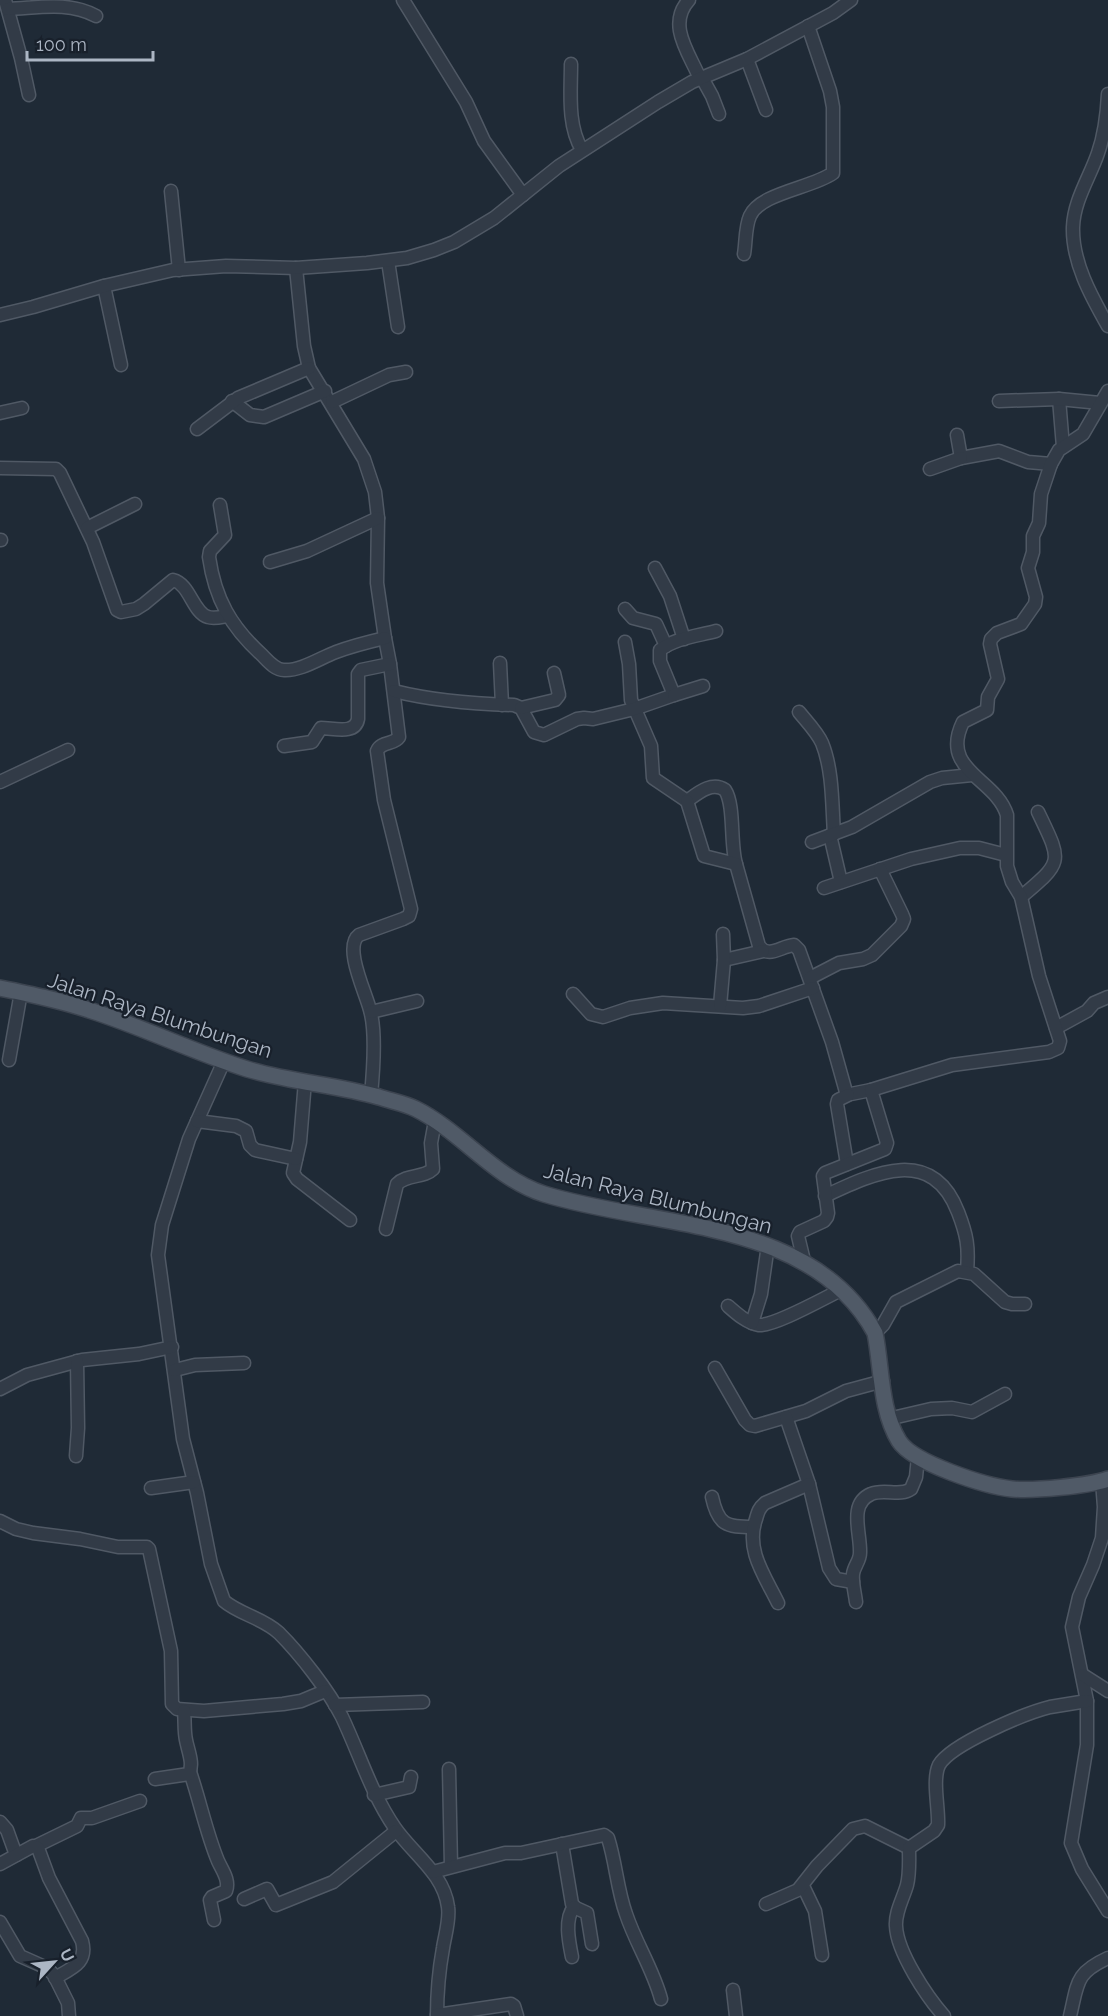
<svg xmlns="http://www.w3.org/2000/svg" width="1108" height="2016" font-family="Raleway,sans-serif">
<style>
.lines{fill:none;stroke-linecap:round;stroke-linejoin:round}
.minor-casing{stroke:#505965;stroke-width:15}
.major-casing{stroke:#3c4450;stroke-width:18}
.minor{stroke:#323b47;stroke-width:12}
.major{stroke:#505a67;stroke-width:15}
.labels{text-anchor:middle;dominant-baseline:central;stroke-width:4.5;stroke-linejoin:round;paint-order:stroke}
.street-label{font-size:21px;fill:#acb6c4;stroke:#18202b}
</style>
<rect width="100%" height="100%" fill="#1f2a36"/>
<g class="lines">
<g class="minor-casing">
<g id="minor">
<path d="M5 0 21 58 29 95"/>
<path d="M403 0 466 102 484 141 523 195"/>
<path d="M689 0C666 25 690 54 700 79"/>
<path d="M8 9C38 8 68 1 96 16"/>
<path d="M747 59 766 110"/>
<path d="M571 64C571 92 567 125 582 150"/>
<path d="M702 78 712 96 719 114"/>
<path d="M1108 94C1107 114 1105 133 1098 153 1090 177 1074 200 1073 227 1072 262 1091 296 1108 326"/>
<path d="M171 191 179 270"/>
<path d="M744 254C746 243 745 227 750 216 760 193 812 188 833 173V107L830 91 808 26"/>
<path d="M388 261 398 327"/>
<path d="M296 268 304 346 309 368 364 459 375 492 378 518 377 583 385 638 390 664 399 737C394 745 381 741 377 751L384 800 411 909 409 916 403 919 359 935C343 947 366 993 370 1010 376 1030 373 1074 371 1095"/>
<path d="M104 286 121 365"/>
<path d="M0 315 33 307 104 286 173 270 226 266 296 268 367 263 407 258 434 250 454 242 494 218 559 166 658 102 692 82 747 59 833 13 851 0"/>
<path d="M1059 399 1063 447"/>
<path d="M232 401 250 415 264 417 325 391"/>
<path d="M999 401 1059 399 1100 403"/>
<path d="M332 402 389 375 406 372"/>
<path d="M0 413 22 408"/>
<path d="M197 429 238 398 309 368"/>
<path d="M957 435 961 458 999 451 1028 462 1051 464"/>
<path d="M0 468 56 469 60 473 93 542 117 610 121 612 136 609 144 604 173 580C190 584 193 613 208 617 214 619 221 617 227 616"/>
<path d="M930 469 961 458"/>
<path d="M220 505 225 535 210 551 209 557C215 599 231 627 262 655 268 661 275 670 284 670 301 671 320 658 336 652 352 646 368 642 385 638"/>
<path d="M87 528 135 504"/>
<path d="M0 540H1"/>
<path d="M270 562 307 551 378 518"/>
<path d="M655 568 670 596 684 639"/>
<path d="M625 609 633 618 656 624 666 646"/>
<path d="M625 642 629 664 631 700 651 746 653 778 687 801C698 793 712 781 725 790 735 805 730 844 736 864"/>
<path d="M500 663 502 705"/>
<path d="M394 691C434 701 473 704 514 705L521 708 534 732 544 735 577 719 584 718 593 719 634 709 674 695 660 661V650C675 638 697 636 716 631"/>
<path d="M674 695 703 686"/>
<path d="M521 708 555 700 559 695 554 673"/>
<path d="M799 712C807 722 817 732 822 743 833 770 832 805 834 834"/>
<path d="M284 746 312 742 321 728C334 728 355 735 358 719V674L361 670 390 664"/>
<path d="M0 782 68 750"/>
<path d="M687 801 704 856 736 864 759 946C769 959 781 946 794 945L799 950 832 1042 846 1092 851 1094 871 1090"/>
<path d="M830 835 841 882"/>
<path d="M812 842 852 827 930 782 942 778 972 775"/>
<path d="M824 888 911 859 960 848H979L1006 855"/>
<path d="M1021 897C1064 861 1062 862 1038 812"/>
<path d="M724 960 763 951"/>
<path d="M810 978 839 963 863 959 872 955 901 926 904 919 902 914 880 869"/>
<path d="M573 994 591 1014 603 1017 630 1008 663 1003 743 1008 759 1006 813 988"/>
<path d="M720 1006 724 960 723 934"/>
<path d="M371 1012 417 1001"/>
<path d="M1056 1028 1087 1011 1094 1003 1108 997"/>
<path d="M9 1060 21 992"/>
<path d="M224 1061 189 1139 162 1225 158 1255 183 1439 197 1493 211 1564 224 1601C239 1614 263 1618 279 1633 300 1654 329 1691 342 1717 360 1755 371 1793 395 1828 413 1854 444 1874 448 1907 450 1920 445 1935 443 1948 439 1970 437 1993 437 2016"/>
<path d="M305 1081 300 1142 293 1173 297 1179 350 1220"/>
<path d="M197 1121 236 1126 246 1131 250 1145 255 1150 296 1159"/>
<path d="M847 1164 837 1104 838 1100 848 1095"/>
<path d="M825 1196C874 1173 932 1145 958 1212 967 1235 969 1247 967 1271"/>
<path d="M386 1229 397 1184C407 1174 424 1178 433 1169L431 1143 435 1121"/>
<path d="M804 1261 798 1236 800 1232 824 1221 827 1217 828 1213 823 1176 825 1173 885 1149 887 1143 871 1090 952 1065 1049 1052 1058 1048 1060 1041 1039 976 1021 897 1012 882 1007 866V815C996 778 939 771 963 722L987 710 988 697 998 679 990 644 991 639 997 633 1021 624 1035 604 1036 597 1028 568 1033 552V536L1039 523 1041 494 1051 464 1059 450 1083 434 1108 391"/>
<path d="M728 1306C737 1314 747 1323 759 1325 775 1326 824 1298 841 1290"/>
<path d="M752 1323 761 1294 768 1245"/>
<path d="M875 1333 883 1325 896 1302 958 1271 974 1274 1005 1302 1012 1304H1025"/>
<path d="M715 1368 745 1420 750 1425 755 1426 806 1411 846 1391 883 1381"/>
<path d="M175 1370 195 1365 244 1363"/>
<path d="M0 1389 27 1375 82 1360 139 1354 172 1347"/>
<path d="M786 1417 809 1484 829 1568 836 1579 853 1582"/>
<path d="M888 1419 931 1409 952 1408 972 1412 1005 1394"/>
<path d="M76 1456 78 1428 77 1361"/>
<path d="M1102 1481 1104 1507 1102 1538 1093 1565 1079 1597 1072 1627 1087 1701V1745L1071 1843 1082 1869 1108 1911"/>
<path d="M151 1488 194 1482"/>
<path d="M712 1497C718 1525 726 1527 753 1527"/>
<path d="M0 1521 16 1529 33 1533 80 1539 118 1547H147L149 1549 171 1651 172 1704 177 1709 204 1711 283 1704 301 1701 325 1691"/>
<path d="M856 1602C855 1593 852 1583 853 1574 854 1566 860 1561 860 1553 861 1533 848 1504 871 1494 884 1488 900 1497 911 1489L916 1477 918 1457"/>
<path d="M778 1603C765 1576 745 1550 756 1519 758 1512 759 1508 765 1503L809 1484"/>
<path d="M1083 1675 1108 1691"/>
<path d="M335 1705 423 1702"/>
<path d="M449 1769 451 1866"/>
<path d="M190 1772C200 1801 206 1832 218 1861 222 1870 230 1880 226 1891L212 1897 210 1900 214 1920"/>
<path d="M155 1779 189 1774C194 1763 188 1751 186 1740 184 1731 185 1720 184 1711"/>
<path d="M374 1795 409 1787 411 1777"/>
<path d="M0 1822 7 1830 16 1855"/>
<path d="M562 1844 572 1904 576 1908 587 1913 592 1944"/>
<path d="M36 1846 77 1826 81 1818H92L140 1801"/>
<path d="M0 1864 33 1846 38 1848 49 1878 82 1941C88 1963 72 1968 55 1978"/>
<path d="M433 1872 505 1853H521L604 1835 608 1838C616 1863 617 1889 626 1914 636 1944 653 1969 661 1999"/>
<path d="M803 1886 815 1911 822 1955"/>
<path d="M244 1899 267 1889 276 1905 333 1882 396 1831"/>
<path d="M766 1904 798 1890 817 1866 853 1829 865 1826 909 1848"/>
<path d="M0 1922 20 1956 47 1968 54 1975 68 2003 69 2016"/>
<path d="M572 1957C569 1942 564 1919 574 1907"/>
<path d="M733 1990 736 2016"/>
<path d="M437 2015 511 2004 514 2006 517 2016"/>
<path d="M944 2016C927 1997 897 1952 896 1926 895 1912 903 1899 907 1885 910 1873 909 1860 909 1848L934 1831 938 1825C939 1808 932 1780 939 1765 951 1744 1026 1713 1050 1707 1062 1705 1074 1703 1087 1701"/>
<path d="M1070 2016C1078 1983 1075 1973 1108 1958"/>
</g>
</g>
<g class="major-casing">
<path id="major" d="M0 988C30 994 60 1000 89 1010 143 1027 193 1052 247 1069 290 1082 336 1085 379 1097 391 1101 404 1103 416 1109 462 1132 494 1178 544 1194 653 1228 813 1218 875 1333 882 1368 880 1410 899 1441 913 1463 985 1486 1012 1489 1034 1491 1088 1486 1108 1479"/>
</g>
<use href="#minor" class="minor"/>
<use href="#major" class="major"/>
</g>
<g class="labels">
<g class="street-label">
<text transform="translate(160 1015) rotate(18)">Jalan Raya Blumbungan</text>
<text transform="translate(658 1198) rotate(14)">Jalan Raya Blumbungan</text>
</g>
</g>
<g transform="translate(54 1962) rotate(63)" stroke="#18202b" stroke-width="4.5" paint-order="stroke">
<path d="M0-4.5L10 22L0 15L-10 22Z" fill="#acb6c4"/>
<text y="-9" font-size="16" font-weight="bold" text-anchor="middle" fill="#acb6c4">U</text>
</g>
<path d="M27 51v9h126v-9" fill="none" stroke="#acb6c4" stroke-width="3"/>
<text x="36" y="51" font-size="18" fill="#acb6c4" stroke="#18202b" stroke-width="4.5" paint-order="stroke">100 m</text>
</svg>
